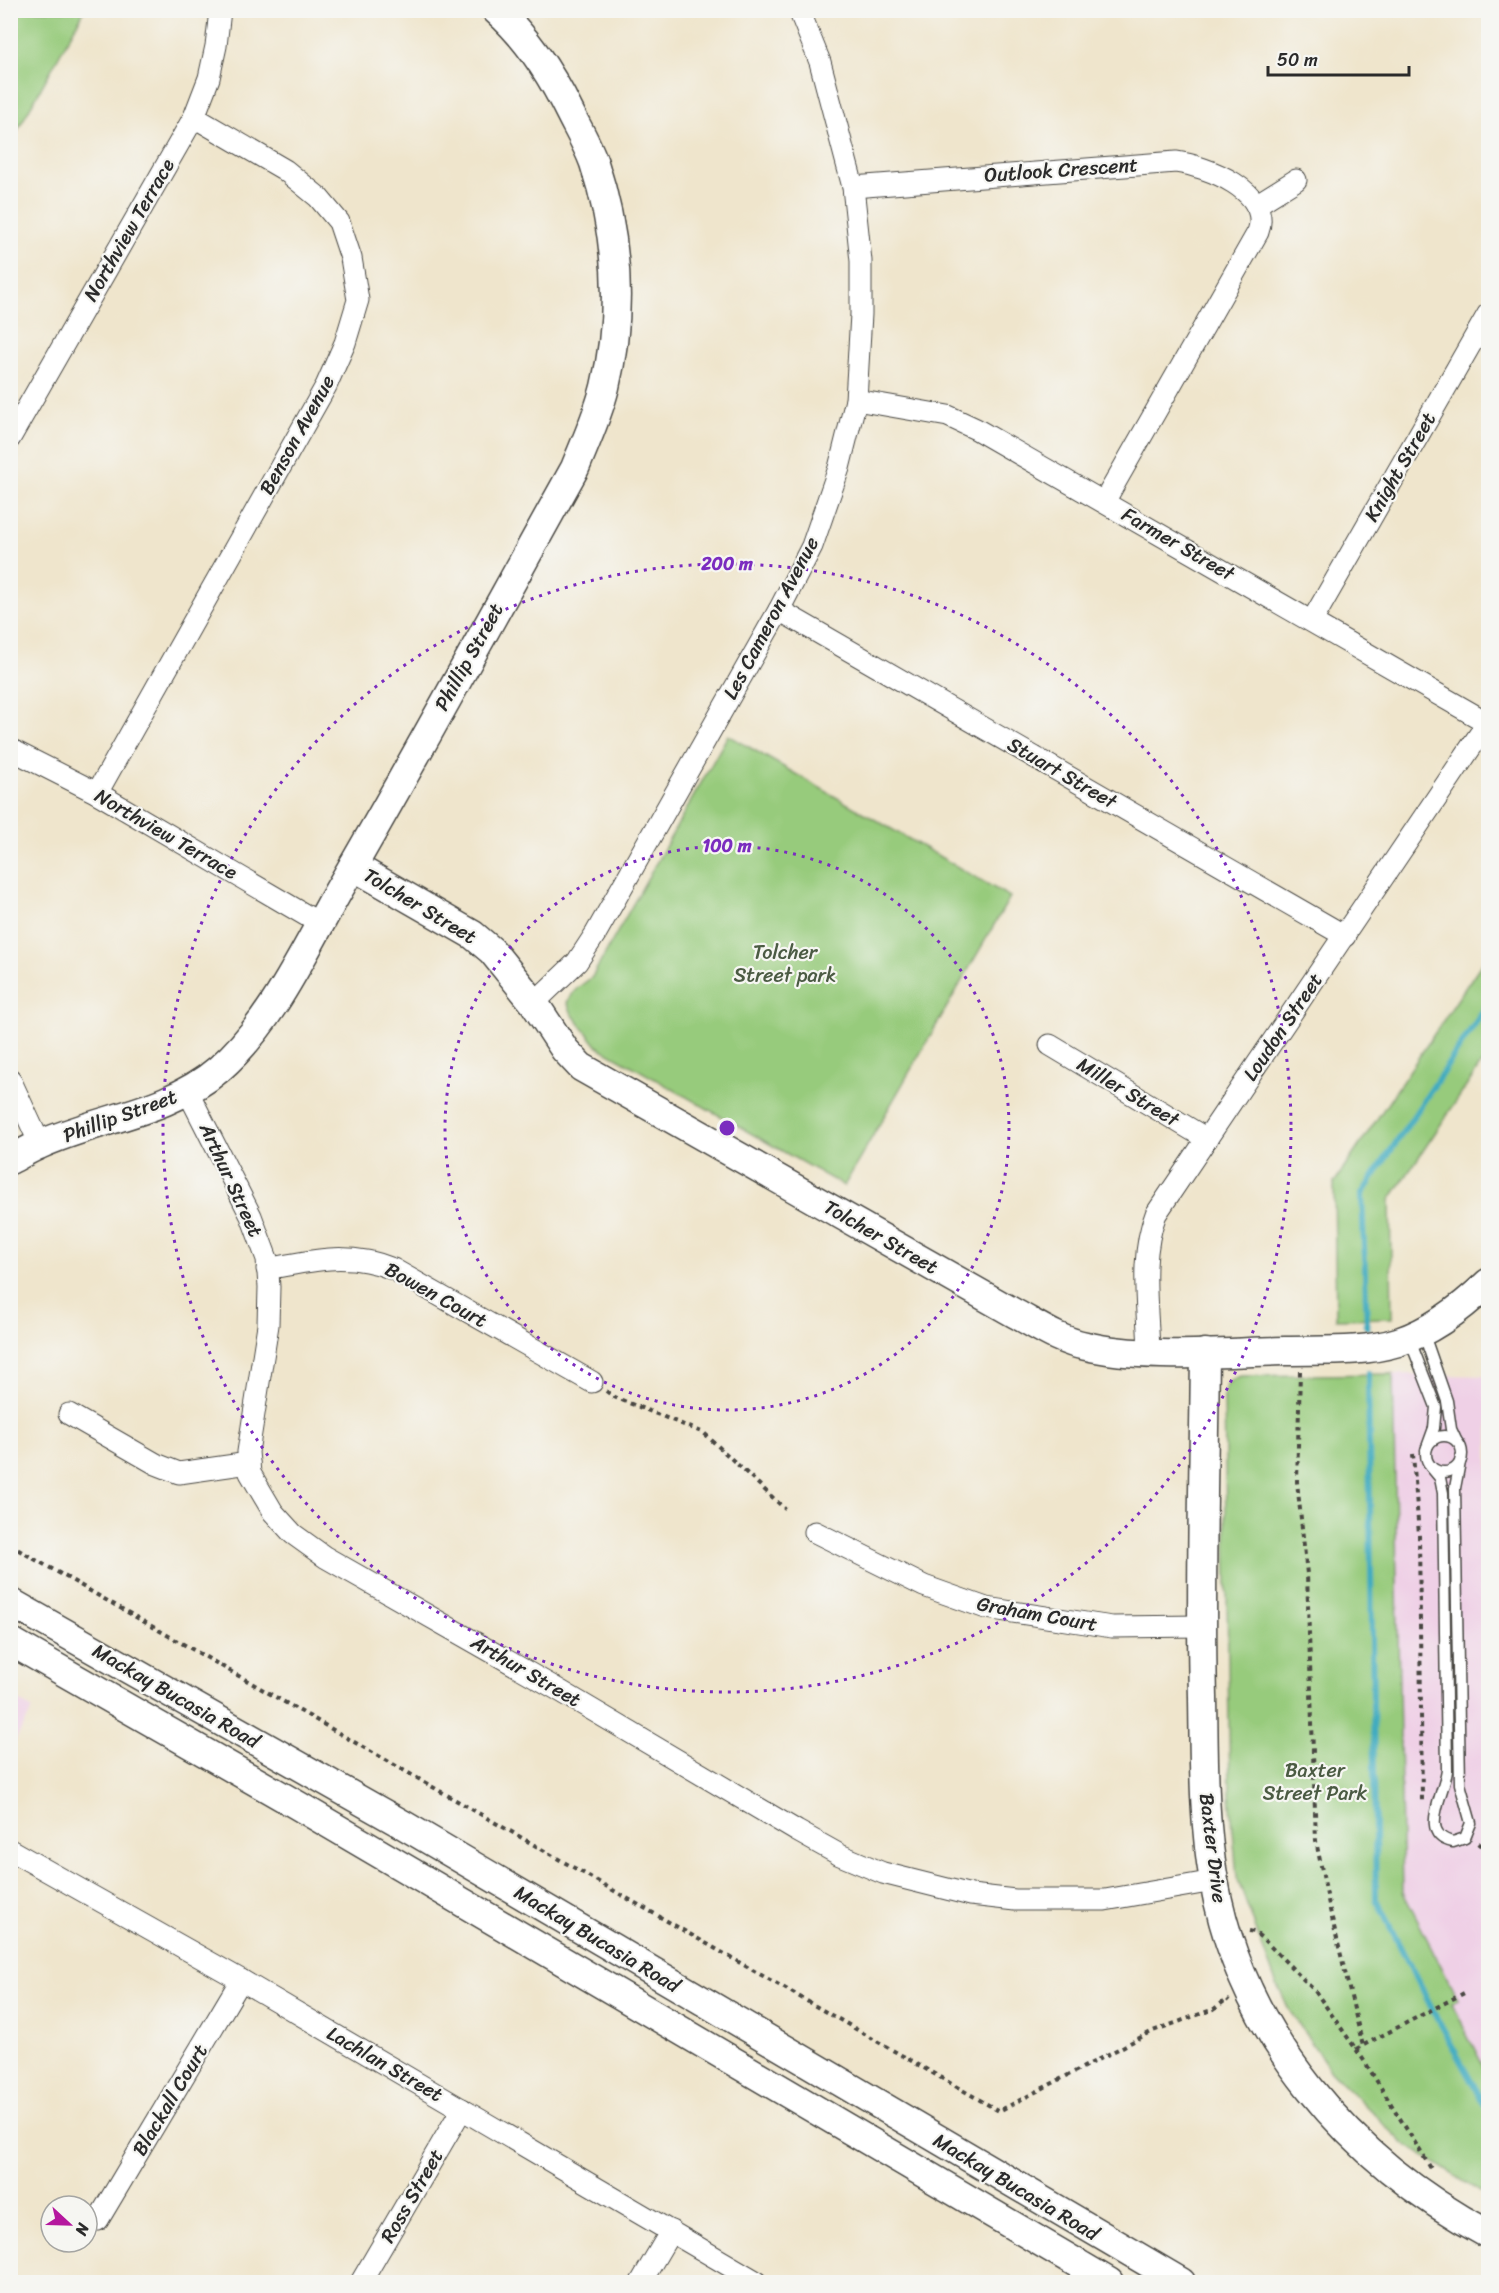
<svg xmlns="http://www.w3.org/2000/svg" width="1499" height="2293" font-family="Sriracha,sans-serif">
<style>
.built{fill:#efd0e6}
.green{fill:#97cb7b;stroke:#617b53;stroke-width:1.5}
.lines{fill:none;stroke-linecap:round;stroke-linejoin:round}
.stream{stroke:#40abc0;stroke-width:6}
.lane-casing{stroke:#484743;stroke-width:13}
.street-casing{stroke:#484743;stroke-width:23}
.secondary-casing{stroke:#484743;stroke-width:31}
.path{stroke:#484743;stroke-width:4;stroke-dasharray:4.5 4.5;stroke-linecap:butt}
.lane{stroke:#fff;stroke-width:10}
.street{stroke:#fff;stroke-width:21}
.secondary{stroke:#fff;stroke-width:28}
.ring{fill:none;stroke:#7b2cbf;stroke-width:3;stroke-dasharray:3 6}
.labels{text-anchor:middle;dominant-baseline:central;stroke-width:4.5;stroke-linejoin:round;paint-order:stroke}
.street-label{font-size:20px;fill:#2b2b2b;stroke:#f6f6f2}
.park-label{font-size:20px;fill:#4b5b43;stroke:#f6f6f2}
.centre{fill:#7b2cbf;stroke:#f6f6f2;stroke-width:3}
.ring-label{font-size:18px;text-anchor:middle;font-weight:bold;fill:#7b2cbf;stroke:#f6f6f2;stroke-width:4.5;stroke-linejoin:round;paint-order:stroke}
</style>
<rect width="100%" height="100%" fill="#f6f6f2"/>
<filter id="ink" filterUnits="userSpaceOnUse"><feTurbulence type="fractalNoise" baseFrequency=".0167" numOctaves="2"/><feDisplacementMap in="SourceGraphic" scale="12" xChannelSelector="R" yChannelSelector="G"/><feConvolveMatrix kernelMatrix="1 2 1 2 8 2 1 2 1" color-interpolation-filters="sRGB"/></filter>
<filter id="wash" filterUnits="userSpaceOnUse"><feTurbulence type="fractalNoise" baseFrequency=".008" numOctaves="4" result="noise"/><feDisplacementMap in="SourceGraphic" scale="24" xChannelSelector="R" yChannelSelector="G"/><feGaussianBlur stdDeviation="1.35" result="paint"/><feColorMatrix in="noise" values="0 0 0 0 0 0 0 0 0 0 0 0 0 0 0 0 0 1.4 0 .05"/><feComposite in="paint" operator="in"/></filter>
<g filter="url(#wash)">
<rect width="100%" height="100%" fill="#efe5cc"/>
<g class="built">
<path d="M1393 1374 1488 1376V2076L1452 2003 1458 1999 1403 1892Z"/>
<path d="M11 1697 33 1709 11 1748Z"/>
</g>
<g class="green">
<path d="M11 10 84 11 11 142 10 11Z"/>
<path d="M728 735 1010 897 844 1186 598 1047 572 1014 567 1002 575 990 592 977Z"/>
<path d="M1488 954V1054L1390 1200 1392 1318 1336 1319 1334 1183Z"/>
<path d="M1393 1374 1403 1892 1458 1999 1452 2004 1488 2076V2197L1403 2143 1331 2071 1289 2010 1274 1978 1237 1878 1230 1794 1224 1393C1226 1383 1230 1379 1241 1376Z"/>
</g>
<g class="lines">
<g class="stream">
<path d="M1367 1327 1362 1194 1488 1004"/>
<path d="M1368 1373 1376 1899 1436 2017 1488 2111"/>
</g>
</g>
</g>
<g filter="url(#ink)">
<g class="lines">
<g class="lane-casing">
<g id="lane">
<path d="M1423 1332 1447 1401 1451 1429 1457 1442"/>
<path d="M1409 1338 1436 1407 1434 1428 1426 1450"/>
<circle cx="1444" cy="1454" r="18"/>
<path d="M1430 1466 1440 1478 1443 1493 1447 1770C1445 1793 1417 1835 1453 1842L1465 1838 1471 1823 1460 1784 1455 1488 1461 1457"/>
</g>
</g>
<g class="street-casing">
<g id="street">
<path d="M853 187 1176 162C1206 166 1273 191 1258 232L1104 502"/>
<path d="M1256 205 1296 180"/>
<path d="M856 400 948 416 976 429 1488 723"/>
<path d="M10 438 194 117 209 78 216 46 220 10"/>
<path d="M779 610 1345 936"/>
<path d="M1312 621 1488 314"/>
<path d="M10 749 97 793 319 923"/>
<path d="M97 793 326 386 345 343 358 300 351 258 339 222 318 197 285 170 194 117"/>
<path d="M534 1003 577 962 596 933 779 610 812 546 839 468 856 400 861 314V261L853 187 820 62 799 10"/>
<path d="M1050 1045 1207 1139"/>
<path d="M10 1079 40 1144"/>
<path d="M188 1092 251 1216 267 1259 269 1287 268 1325 248 1452 250 1473 273 1512 293 1534 325 1557 557 1689 797 1831 840 1855 883 1873 971 1895 1015 1900H1105L1214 1881"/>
<path d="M267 1269C313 1260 349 1251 393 1269L592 1382"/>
<path d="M1149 1353C1148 1307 1139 1257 1156 1214L1488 722"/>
<path d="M69 1414 156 1464 179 1473 249 1463"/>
<path d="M815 1532 924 1586 986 1608 1112 1627 1201 1626"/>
<path d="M10 1850 241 1980 757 2282"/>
<path d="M98 2220 241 1980"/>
<path d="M361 2282 462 2109"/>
<path d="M641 2282 671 2231"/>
</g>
</g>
<g class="secondary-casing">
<g id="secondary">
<path d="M353 866 473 935 492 951 534 1003 565 1050 581 1067 1016 1314C1038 1326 1060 1341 1086 1346 1144 1360 1225 1352 1285 1351 1322 1350 1362 1353 1398 1342 1432 1331 1463 1307 1488 1283"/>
<path d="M10 1160C20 1155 29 1149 39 1145 98 1118 168 1113 219 1069 273 1022 305 949 340 888 421 749 497 608 575 468 586 441 598 415 605 387 623 312 618 236 594 163 588 146 578 129 570 113 552 76 528 38 496 10"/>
<path d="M1205 1353C1204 1468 1200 1582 1203 1697 1204 1758 1203 1820 1214 1881 1242 2036 1351 2162 1488 2234"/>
<path d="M10 1602 402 1824 1181 2282"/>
<path d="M10 1641 297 1805 1109 2282"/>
</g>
</g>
<g class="path">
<path d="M1300 1371 1297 1482 1307 1574 1316 1841 1330 1910 1363 2046"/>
<path d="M606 1391 614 1397 704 1433 785 1509"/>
<path d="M1413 1454 1419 1535 1422 1801"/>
<path d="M10 1545 999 2111 1153 2031 1214 2009 1227 1999 1229 2001"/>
<path d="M1478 1846 1484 1839 1488 1843"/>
<path d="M1249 1931 1254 1932 1262 1938 1315 1991 1365 2062 1432 2170"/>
<path d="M1481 1984 1488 1980"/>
<path d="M1356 2049 1466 1992"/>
</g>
<use href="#lane" class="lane"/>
<use href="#street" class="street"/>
<use href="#secondary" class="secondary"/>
</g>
</g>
<g class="ring">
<circle cx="727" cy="1128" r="282"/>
<circle cx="727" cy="1128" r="564"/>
</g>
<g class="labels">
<g class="street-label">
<text transform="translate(1061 170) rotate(-4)">Outlook Crescent</text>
<text transform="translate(129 230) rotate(-60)">Northview Terrace</text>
<text transform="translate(297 435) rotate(-61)">Benson Avenue</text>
<text transform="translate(1400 467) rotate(-60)">Knight Street</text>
<text transform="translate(1178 544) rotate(30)">Farmer Street</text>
<text transform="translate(771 618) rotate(-62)">Les Cameron Avenue</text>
<text transform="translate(469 657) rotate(-61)">Phillip Street</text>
<text transform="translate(1062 773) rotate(30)">Stuart Street</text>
<text transform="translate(166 834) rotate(30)">Northview Terrace</text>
<text transform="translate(420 906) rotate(31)">Tolcher Street</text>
<text transform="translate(1283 1027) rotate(-56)">Loudon Street</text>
<text transform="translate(1128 1092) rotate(31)">Miller Street</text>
<text transform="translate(120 1116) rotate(-20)">Phillip Street</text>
<text transform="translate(231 1180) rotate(65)">Arthur Street</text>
<text transform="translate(881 1237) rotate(30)">Tolcher Street</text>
<text transform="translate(436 1295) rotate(29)">Bowen Court</text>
<text transform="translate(1037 1614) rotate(10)">Graham Court</text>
<text transform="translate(526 1671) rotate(30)">Arthur Street</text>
<text transform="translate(176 1696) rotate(30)">Mackay Bucasia Road</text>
<text transform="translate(1213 1848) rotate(83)">Baxter Drive</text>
<text transform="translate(597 1939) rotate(31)">Mackay Bucasia Road</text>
<text transform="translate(385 2064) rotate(30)">Lachlan Street</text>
<text transform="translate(170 2100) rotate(-59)">Blackall Court</text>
<text transform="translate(1016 2187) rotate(31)">Mackay Bucasia Road</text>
<text transform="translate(412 2196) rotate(-60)">Ross Street</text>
</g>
<g class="park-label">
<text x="785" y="952">Tolcher<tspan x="785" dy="23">Street park</tspan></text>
<text x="1315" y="1770">Baxter<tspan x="1315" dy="23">Street Park</tspan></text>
</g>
</g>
<circle cx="727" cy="1128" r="9" class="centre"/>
<g class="ring-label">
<text x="727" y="570">200 m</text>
<text x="727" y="852">100 m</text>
</g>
<rect width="1499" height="2293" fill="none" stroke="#f6f6f2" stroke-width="36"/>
<g transform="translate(69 2224) rotate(112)"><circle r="28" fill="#f6f6f2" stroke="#a5a5a2" stroke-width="1.5"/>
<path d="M0-4.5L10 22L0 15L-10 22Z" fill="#b5179e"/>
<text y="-9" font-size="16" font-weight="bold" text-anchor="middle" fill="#2b2b2b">N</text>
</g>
<path d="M1268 66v9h141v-9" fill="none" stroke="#2b2b2b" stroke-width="3"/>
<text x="1277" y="66" font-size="18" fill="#2b2b2b" stroke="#f6f6f2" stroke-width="4.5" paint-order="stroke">50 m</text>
</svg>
